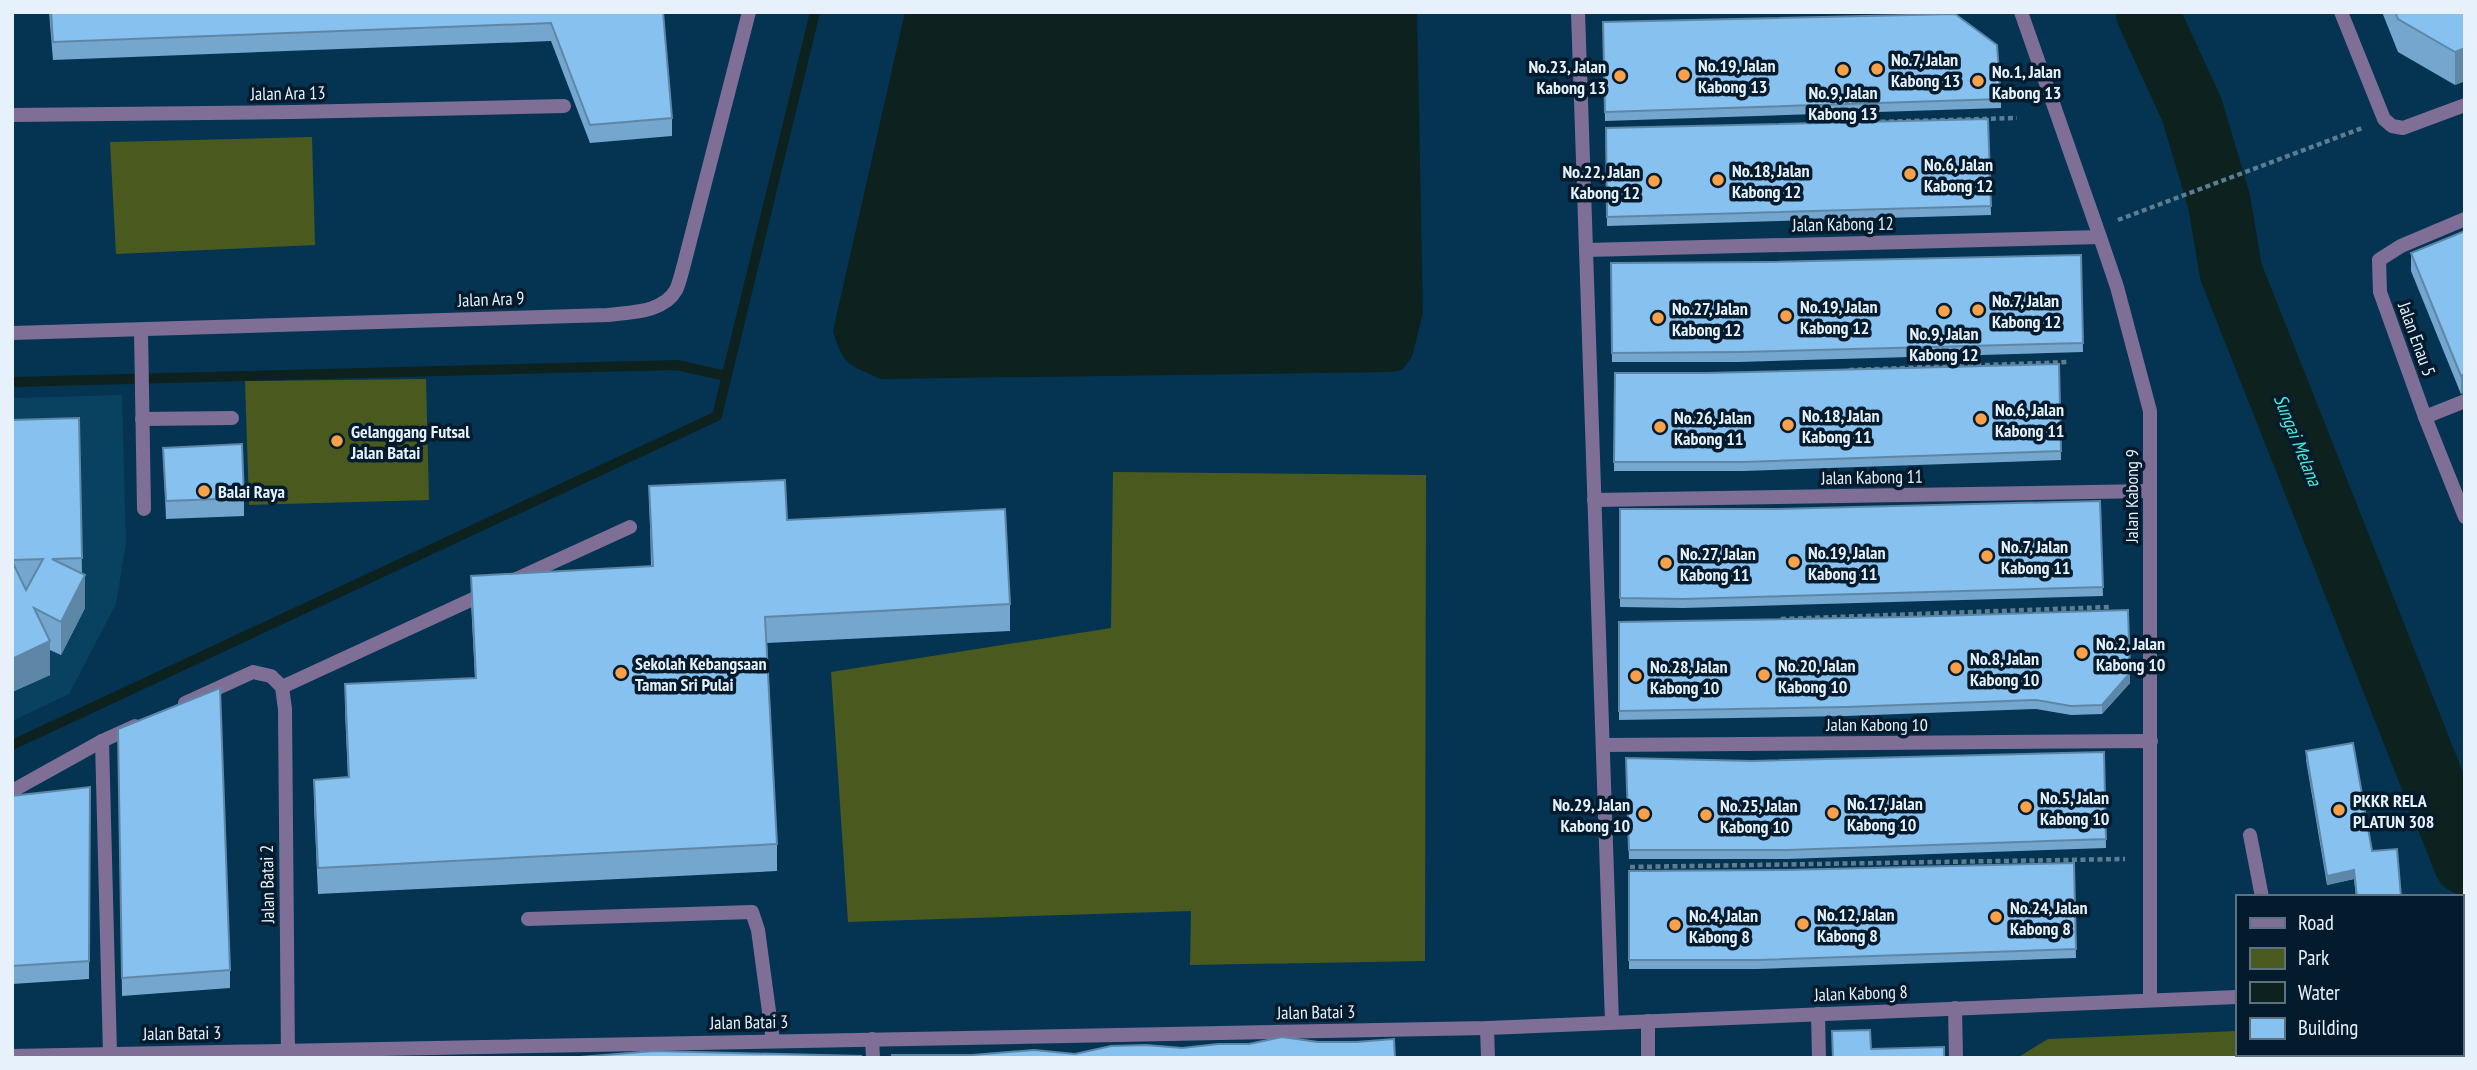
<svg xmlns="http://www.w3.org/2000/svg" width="2477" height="1070" font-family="'PT Sans Narrow',sans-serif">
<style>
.built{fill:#094161}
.green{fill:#4a5a1e}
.water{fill:#0d221f}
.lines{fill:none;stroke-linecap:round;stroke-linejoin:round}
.stream{stroke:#0d221f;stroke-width:10}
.river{stroke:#0d221f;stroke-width:63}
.path{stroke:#5c7e94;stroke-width:4.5;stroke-dasharray:5 3.5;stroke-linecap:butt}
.service{stroke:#7f6f97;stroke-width:14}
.minor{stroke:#7f6f97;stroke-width:14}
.wall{fill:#74a6ce}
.shaded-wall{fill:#5e87a7}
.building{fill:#87c1ef;stroke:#5e87a7;stroke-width:2}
.poi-dot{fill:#f8a14a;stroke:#031b2c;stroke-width:2.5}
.labels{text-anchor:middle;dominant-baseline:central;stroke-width:7;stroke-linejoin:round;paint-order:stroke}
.poi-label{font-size:18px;font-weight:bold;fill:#e6f1fb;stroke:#031b2c;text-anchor:start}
.street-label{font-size:18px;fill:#e6f1fb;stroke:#031b2c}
.water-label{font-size:19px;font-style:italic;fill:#48edd8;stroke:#031b2c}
</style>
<rect width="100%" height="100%" fill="#043452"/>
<path class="built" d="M122 395 126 543 116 604 69 694 12 721V398Z"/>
<g class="green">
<path d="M312 137 315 245 116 254 110 142Z"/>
<path d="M426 379 429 500 249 505 245 381Z"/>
<path d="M1113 472 1426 475 1425 961 1190 965 1191 911 848 922 831 672 1111 628Z"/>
<path d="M2237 1031V1054H2458L2459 1058H2017L2048 1039Z"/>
</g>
<path class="water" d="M905 12H1417L1423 313 1412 357 1402 370 1392 372 881 379C849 365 843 366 833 331Z"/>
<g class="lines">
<g class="stream">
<path d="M12 382 677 365 726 376"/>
<path d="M12 745 717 416 815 12"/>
</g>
<path class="river" d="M2147 12 2192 110 2219 201 2231 272 2465 863"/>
<g class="path">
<path d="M1838 123 2017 118"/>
<path d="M2118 220 2362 128"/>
<path d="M1849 370 2069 362"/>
<path d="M1781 619 2109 607"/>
<path d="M1630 867 2125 859"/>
</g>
<g class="service">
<path d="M141 330 144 509"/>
<path d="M2425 417 2465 401"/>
<path d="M142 419 232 418"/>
<path d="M514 580 630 527"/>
<path d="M282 687 486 593"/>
<path d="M102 741 110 1054"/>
<path d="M2250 835 2262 897"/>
<path d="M528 919 752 912 758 930 773 1041"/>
<path d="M1818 1014 1819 1058"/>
<path d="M872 1039 873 1058"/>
</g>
<g class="minor">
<path d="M1578 12 1612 1022"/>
<path d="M2021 12 2100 237 2117 287 2150 411V1000"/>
<path d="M2341 12 2384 119 2392 126 2403 128 2465 105"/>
<path d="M12 115 294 112 564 106"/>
<path d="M2465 219 2401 246 2379 260 2380 292 2425 417 2465 517"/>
<path d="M1586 250 2100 237"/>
<path d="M12 333 608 315C630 312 663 313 676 290 679 284 681 275 683 268L749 12"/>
<path d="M1594 500 2150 491"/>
<path d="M185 703 253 672 271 676 282 687 285 709 288 1058"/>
<path d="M1603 745 2151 741"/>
<path d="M12 791 102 741 135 726"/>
<path d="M1955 1008 1956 1058"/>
<path d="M1648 1021V1058"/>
<path d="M1487 1028 1488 1058"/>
<path d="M12 1056 1487 1028 2237 997"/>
</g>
</g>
<g class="wall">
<path d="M49 12H663L672 118V136L590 143 551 41 53 60Z"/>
<path d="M2382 12H2465V81L2455 85 2398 52Z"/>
<path d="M1603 22 2001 99V108L1605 121Z"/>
<path d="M1988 119 1991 215 1607 226 1606 128Z"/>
<path d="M2465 231V392L2461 394 2411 271V253Z"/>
<path d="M2081 255 2083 352 1739 362H1612L1611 263 1766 262Z"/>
<path d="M2059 364 2061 460 1743 471H1614L1615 373H1707Z"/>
<path d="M79 418 82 573 85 608 61 655 50 650V675L12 692V420Z"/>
<path d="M163 448 244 498V516L166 519Z"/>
<path d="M649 486 787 520 1010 604V631L767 643 777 844V871L318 894 314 806V780L348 778 345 710V684L475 678 471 602V576L651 566Z"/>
<path d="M2100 501 2103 596 1683 608 1620 607V509H1775Z"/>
<path d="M1619 622 2130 683 2102 714 2071 715 2036 709 1846 716 1619 720Z"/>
<path d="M118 729 230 970V988L122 996Z"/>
<path d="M2306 751 2372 851 2401 897H2356L2354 879 2327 885 2306 760Z"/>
<path d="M2104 752 2106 848 1787 859H1629L1626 758 1752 761Z"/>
<path d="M90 787 89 979 12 984V796Z"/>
<path d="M2074 863 2076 958 1757 969H1629V871L1785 870Z"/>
</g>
<g class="shaded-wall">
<path d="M2465 48V81L2455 85V52Z"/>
<path d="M2465 374V392L2461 394V376Z"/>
<path d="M85 575V608L61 655V622Z"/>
<path d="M50 641V675L12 692V659Z"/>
<path d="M2130 673V683L2102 714V705Z"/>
<path d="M2354 870V879L2327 885V876Z"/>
</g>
<g class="building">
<path d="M51 12H663L672 118 590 125 551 23 53 42Z"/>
<path d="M2395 12H2465V48L2455 52 2398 19Z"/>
<path d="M1955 14 1997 45 2001 99 1605 112 1603 22Z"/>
<path d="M1988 119 1991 206 1607 217 1606 128Z"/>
<path d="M2465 231V374L2461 376 2411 253Z"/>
<path d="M2081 255 2083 343 1739 352 1612 353 1611 263 1766 262Z"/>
<path d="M2059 364 2061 451 1743 462H1614L1615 373H1707Z"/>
<path d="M79 418 82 558 52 559 85 575 61 622 34 608 50 641 12 659V561L26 590 43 559 12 560V420Z"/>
<path d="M242 444 244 498 166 501 163 448Z"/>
<path d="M785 480 787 520 1005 509 1010 604 765 617 777 844 318 868 314 780 349 777 345 684 476 678 471 576 653 566 649 486Z"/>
<path d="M2100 501 2103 587 1683 599 1620 598V509H1775Z"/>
<path d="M2128 610 2130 673 2102 705 2071 706 2036 700 1846 707 1619 711V622L1905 617Z"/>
<path d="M220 688 230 970 122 978 118 729Z"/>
<path d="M2353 743 2372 851 2397 849 2401 897H2357L2354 870 2327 876 2306 751Z"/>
<path d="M2104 752 2106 839 1787 850H1629L1626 758 1752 761Z"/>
<path d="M90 787 89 961 12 966V796Z"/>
<path d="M2074 863 2076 949 1757 960H1629V871L1785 870Z"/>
<path d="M1870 1030 1871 1049 1944 1047V1058H1833L1832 1031Z"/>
<path d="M1282 1037 1318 1042H1356L1394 1039 1395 1058H892V1055H972L1034 1050 1075 1054 1111 1046 1146 1045 1182 1048 1218 1044H1249Z"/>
<path d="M654 1051 861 1056V1058H567Z"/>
<path d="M2326 1054H2421V1058H2327Z"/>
<path d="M133 1057 253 1058H122Z"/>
</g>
<g class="poi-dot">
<circle cx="1877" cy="69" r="7"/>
<circle cx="1843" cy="70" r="7"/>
<circle cx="1684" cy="75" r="7"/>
<circle cx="1620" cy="76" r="7"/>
<circle cx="1978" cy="81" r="7"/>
<circle cx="1910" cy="174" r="7"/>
<circle cx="1718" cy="180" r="7"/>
<circle cx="1654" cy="181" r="7"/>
<circle cx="1978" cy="310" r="7"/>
<circle cx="1944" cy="311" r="7"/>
<circle cx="1786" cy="316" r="7"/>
<circle cx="1658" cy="318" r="7"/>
<circle cx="1981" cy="419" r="7"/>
<circle cx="1788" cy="425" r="7"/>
<circle cx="1660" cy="427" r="7"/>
<circle cx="337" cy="441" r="7"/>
<circle cx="204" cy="491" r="7"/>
<circle cx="1987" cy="556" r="7"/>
<circle cx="1794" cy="562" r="7"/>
<circle cx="1666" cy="563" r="7"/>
<circle cx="2082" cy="653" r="7"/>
<circle cx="1956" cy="668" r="7"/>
<circle cx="621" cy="673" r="7"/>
<circle cx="1764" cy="675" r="7"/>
<circle cx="1636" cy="676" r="7"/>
<circle cx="2026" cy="807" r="7"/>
<circle cx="2339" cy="810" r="7"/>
<circle cx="1833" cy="813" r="7"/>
<circle cx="1644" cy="814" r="7"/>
<circle cx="1706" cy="815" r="7"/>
<circle cx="1996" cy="917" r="7"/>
<circle cx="1803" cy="924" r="7"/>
<circle cx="1675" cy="925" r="7"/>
</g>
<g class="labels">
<g class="poi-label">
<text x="1891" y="59">No.7, Jalan<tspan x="1891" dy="21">Kabong 13</tspan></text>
<text x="1698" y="65">No.19, Jalan<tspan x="1698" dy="21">Kabong 13</tspan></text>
<text x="1606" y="66" text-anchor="end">No.23, Jalan<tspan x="1606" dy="21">Kabong 13</tspan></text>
<text x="1992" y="71">No.1, Jalan<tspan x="1992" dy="21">Kabong 13</tspan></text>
<text x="1843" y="92" text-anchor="middle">No.9, Jalan<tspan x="1843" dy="21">Kabong 13</tspan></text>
<text x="1924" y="164">No.6, Jalan<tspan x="1924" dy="21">Kabong 12</tspan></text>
<text x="1732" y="170">No.18, Jalan<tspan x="1732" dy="21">Kabong 12</tspan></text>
<text x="1640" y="171" text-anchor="end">No.22, Jalan<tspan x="1640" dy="21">Kabong 12</tspan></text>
<text x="1992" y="300">No.7, Jalan<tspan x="1992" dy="21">Kabong 12</tspan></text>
<text x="1800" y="306">No.19, Jalan<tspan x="1800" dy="21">Kabong 12</tspan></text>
<text x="1672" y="308">No.27, Jalan<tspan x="1672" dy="21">Kabong 12</tspan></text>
<text x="1944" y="333" text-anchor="middle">No.9, Jalan<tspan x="1944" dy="21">Kabong 12</tspan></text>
<text x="1995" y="409">No.6, Jalan<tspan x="1995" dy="21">Kabong 11</tspan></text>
<text x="1802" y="415">No.18, Jalan<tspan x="1802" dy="21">Kabong 11</tspan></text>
<text x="1674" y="417">No.26, Jalan<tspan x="1674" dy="21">Kabong 11</tspan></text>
<text x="351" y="431">Gelanggang Futsal<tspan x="351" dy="21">Jalan Batai</tspan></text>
<text x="218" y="491">Balai Raya</text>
<text x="2001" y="546">No.7, Jalan<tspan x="2001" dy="21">Kabong 11</tspan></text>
<text x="1808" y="552">No.19, Jalan<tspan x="1808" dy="21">Kabong 11</tspan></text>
<text x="1680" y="553">No.27, Jalan<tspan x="1680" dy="21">Kabong 11</tspan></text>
<text x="2096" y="643">No.2, Jalan<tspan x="2096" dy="21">Kabong 10</tspan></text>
<text x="1970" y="658">No.8, Jalan<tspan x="1970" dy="21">Kabong 10</tspan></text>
<text x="635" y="663">Sekolah Kebangsaan<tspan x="635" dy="21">Taman Sri Pulai</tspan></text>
<text x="1778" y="665">No.20, Jalan<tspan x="1778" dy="21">Kabong 10</tspan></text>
<text x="1650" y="666">No.28, Jalan<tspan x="1650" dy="21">Kabong 10</tspan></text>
<text x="2040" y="797">No.5, Jalan<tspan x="2040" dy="21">Kabong 10</tspan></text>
<text x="2353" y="800">PKKR RELA<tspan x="2353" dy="21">PLATUN 308</tspan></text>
<text x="1847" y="803">No.17, Jalan<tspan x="1847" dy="21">Kabong 10</tspan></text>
<text x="1630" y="804" text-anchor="end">No.29, Jalan<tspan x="1630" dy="21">Kabong 10</tspan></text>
<text x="1720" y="805">No.25, Jalan<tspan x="1720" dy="21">Kabong 10</tspan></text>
<text x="2010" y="907">No.24, Jalan<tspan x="2010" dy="21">Kabong 8</tspan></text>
<text x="1817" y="914">No.12, Jalan<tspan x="1817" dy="21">Kabong 8</tspan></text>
<text x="1689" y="915">No.4, Jalan<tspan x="1689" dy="21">Kabong 8</tspan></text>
</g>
<g class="street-label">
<text transform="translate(288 93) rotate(-1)">Jalan Ara 13</text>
<text transform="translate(1843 224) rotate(-1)">Jalan Kabong 12</text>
<text transform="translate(491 299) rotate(-2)">Jalan Ara 9</text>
<text transform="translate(2417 339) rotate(70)">Jalan Enau 5</text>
<text transform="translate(1872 477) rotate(-1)">Jalan Kabong 11</text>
<text transform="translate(2131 496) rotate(-90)">Jalan Kabong 9</text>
<text x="1877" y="724">Jalan Kabong 10</text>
<text transform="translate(267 884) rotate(-91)">Jalan Batai 2</text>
<text transform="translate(1861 993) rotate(-2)">Jalan Kabong 8</text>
<text transform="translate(1316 1012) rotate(-1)">Jalan Batai 3</text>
<text transform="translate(749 1022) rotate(-1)">Jalan Batai 3</text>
<text transform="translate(182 1033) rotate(-1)">Jalan Batai 3</text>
</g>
<g class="water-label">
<text transform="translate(2298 440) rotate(68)">Sungai Melana</text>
</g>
</g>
<rect width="2477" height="1070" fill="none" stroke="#e6f1fb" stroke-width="28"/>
<rect x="2236" y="895" width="228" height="161" fill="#031b2c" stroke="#5e717f" stroke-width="2"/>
<rect x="2250" y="918" width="35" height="10" fill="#7f6f97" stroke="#5e717f" stroke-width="2"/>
<text x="2298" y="930" font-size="21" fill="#e6f1fb">Road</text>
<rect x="2250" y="948" width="35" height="21" fill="#4a5a1e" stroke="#5e717f" stroke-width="2"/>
<text x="2298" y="965" font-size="21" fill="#e6f1fb">Park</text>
<rect x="2250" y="982" width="35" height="21" fill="#0d221f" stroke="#5e717f" stroke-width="2"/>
<text x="2298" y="1000" font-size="21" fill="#e6f1fb">Water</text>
<rect x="2250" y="1018" width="35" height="21" fill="#87c1ef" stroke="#5e717f" stroke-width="2"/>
<text x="2298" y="1035" font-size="21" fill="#e6f1fb">Building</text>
</svg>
